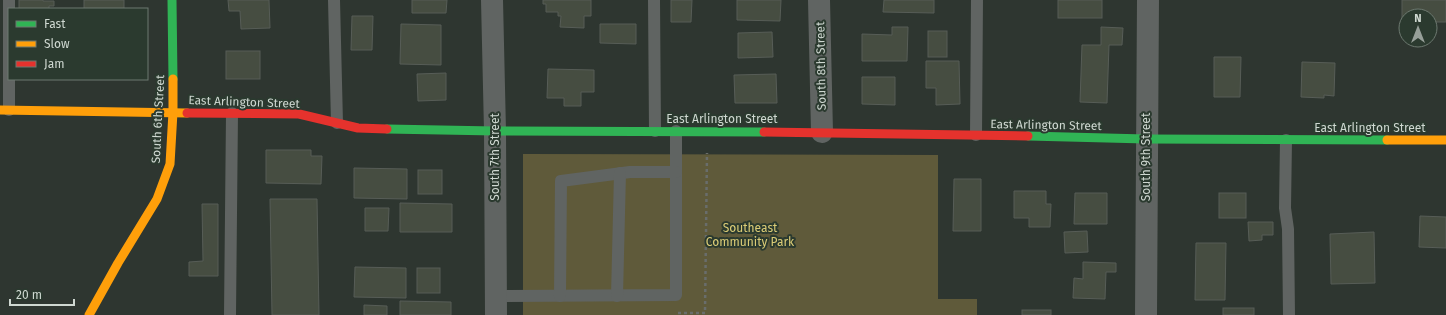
<svg xmlns="http://www.w3.org/2000/svg" width="1446" height="315" font-family="'Fira Sans',sans-serif">
<style>
.green{fill:#5f5a3a}
.building{fill:#464d41;stroke:#575d57}
.lines{fill:none;stroke-linecap:round;stroke-linejoin:round}
.path{stroke:#696d6b;stroke-width:2.5;stroke-dasharray:3 3;stroke-linecap:butt}
.lane{stroke:#606462;stroke-width:12}
.street{stroke:#606462;stroke-width:22}
.fast{stroke:#30b455;stroke-width:9}
.slow{stroke:#ff9f0a;stroke-width:9}
.jam{stroke:#e5322d;stroke-width:9}
.labels{text-anchor:middle;dominant-baseline:central;stroke-width:4;stroke-linejoin:round;paint-order:stroke}
.street-label{font-size:12px;fill:#cfd8d1;stroke:#2b3a2f}
.park-label{font-size:12px;fill:#dbcc76;stroke:#2b3a2f}
</style>
<rect width="100%" height="100%" fill="#2e3630"/>
<path class="green" d="M523 154 938 155V299H977V315H523Z"/>
<g class="building">
<path d="M19 0H43V1H54V6H49V9H19Z"/>
<rect x="84" y="0" width="40" height="9"/>
<path d="M228 0H269L270 28 241 29 240 11H229Z"/>
<path d="M412 0H447L446 13H412Z"/>
<path d="M543 0H591V16H584V28L560 27 561 16H558V12H546V4H543Z"/>
<path d="M671 0H692L691 22H671Z"/>
<path d="M737 0H781L780 21 737 20Z"/>
<path d="M884 0H934V13L883 12Z"/>
<rect x="1058" y="0" width="44" height="18"/>
<path d="M1402 0H1446V22H1430V16H1406V22H1402Z"/>
<path d="M352 16H373L372 50H351Z"/>
<path d="M401 24 441 25V65L400 64Z"/>
<path d="M600 24H636V44L600 43Z"/>
<path d="M892 27H908L907 61H862V34L892 35Z"/>
<path d="M1101 27 1123 28 1122 45H1109L1107 103 1080 102 1082 45H1101Z"/>
<rect x="928" y="31" width="19" height="26"/>
<path d="M772 32 773 57 738 58V33Z"/>
<rect x="226" y="51" width="34" height="28"/>
<path d="M1214 57H1241L1240 97H1214Z"/>
<path d="M926 61H959L960 104 936 105V88H926Z"/>
<path d="M1302 62 1335 63 1334 96 1324 95V98L1301 97Z"/>
<path d="M548 69 594 70V92H581V106H564V98H547Z"/>
<path d="M446 73V100L418 101 417 74Z"/>
<path d="M776 74 777 103H735L734 75Z"/>
<path d="M862 77H895V105L862 104Z"/>
<path d="M266 150H311V156H322L321 184 266 183Z"/>
<path d="M354 168 407 169V199L354 198Z"/>
<rect x="418" y="170" width="24" height="24"/>
<path d="M954 179H981V231H953Z"/>
<path d="M1014 191H1046V204H1051L1050 227H1029V218H1014Z"/>
<path d="M1075 193H1107V224H1074Z"/>
<rect x="1219" y="193" width="27" height="25"/>
<path d="M270 199H317L319 315H272Z"/>
<path d="M400 203 452 204V232H400Z"/>
<path d="M202 204H218V276H189V262L203 261Z"/>
<path d="M365 208H389L388 231H365Z"/>
<path d="M1420 216 1446 217V248L1419 247Z"/>
<path d="M1248 222H1273V235H1262V240L1249 241Z"/>
<path d="M1087 231 1088 252 1065 253 1064 232Z"/>
<path d="M1374 232 1375 283 1331 284 1330 234Z"/>
<path d="M1196 243H1226L1225 300H1195Z"/>
<path d="M1083 262 1116 263V272H1106L1105 299 1073 298 1074 278 1083 279Z"/>
<path d="M355 267 406 268V298L354 297Z"/>
<rect x="417" y="268" width="23" height="25"/>
<path d="M400 301 451 302V315H400Z"/>
<path d="M364 305 387 306V315H364Z"/>
<rect x="1223" y="308" width="31" height="7"/>
<rect x="1022" y="310" width="29" height="5"/>
</g>
<g class="lines">
<path class="path" d="M678 313H705L707 153"/>
<g class="lane">
<path d="M9 0V110"/>
<path d="M334 0 337 123"/>
<path d="M654 0 655 131"/>
<path d="M976 135 977 0"/>
<path d="M1286 140 1285 208 1288 229 1289 315"/>
<path d="M496 296 676 295V131"/>
<path d="M560 296 561 181 630 172H676"/>
<path d="M617 296 620 173"/>
<path d="M230 315 232 113"/>
</g>
<g class="street">
<path d="M492 0 495 131 496 315"/>
<path d="M819 0 822 132"/>
<path d="M1146 315 1148 0"/>
</g>
<g class="fast">
<path d="M172 0 173 79"/>
<path d="M387 129 495 131 764 132"/>
<path d="M1028 136 1146 139 1387 140"/>
</g>
<g class="slow">
<path d="M0 110 187 113"/>
<path d="M1387 140H1446"/>
<path d="M89 315 118 263 157 199 170 164 173 112V79"/>
</g>
<g class="jam">
<path d="M187 113 299 114 358 128 387 129"/>
<path d="M764 132 1028 136"/>
</g>
</g>
<g class="labels">
<g class="street-label">
<text transform="translate(821 66) rotate(-91)">South 8th Street</text>
<text transform="translate(244 102) rotate(2)">East Arlington Street</text>
<text transform="translate(158 119) rotate(-87)">South 6th Street</text>
<text x="722" y="119">East Arlington Street</text>
<text transform="translate(1046 125) rotate(1)">East Arlington Street</text>
<text x="1370" y="128">East Arlington Street</text>
<text transform="translate(495 157) rotate(-90)">South 7th Street</text>
<text transform="translate(1146 157) rotate(-90)">South 9th Street</text>
</g>
<g class="park-label">
<text x="750" y="228">Southeast<tspan x="750" dy="14">Community Park</tspan></text>
</g>
</g>
<rect x="8" y="8" width="140" height="72" fill="#2b3a2f" stroke="#6d7970"/>
<rect x="16" y="21" width="20" height="6" fill="#30b455" stroke="#6d7970"/>
<text x="44" y="28" font-size="12" fill="#cfd8d1">Fast</text>
<rect x="16" y="41" width="20" height="6" fill="#ff9f0a" stroke="#6d7970"/>
<text x="44" y="48" font-size="12" fill="#cfd8d1">Slow</text>
<rect x="16" y="61" width="20" height="6" fill="#e5322d" stroke="#6d7970"/>
<text x="44" y="68" font-size="12" fill="#cfd8d1">Jam</text>
<g transform="translate(1418 28)"><circle r="19" fill="#2b3a2f" stroke="#6d7970"/>
<path d="M0-3L7 15L0 10L-7 15Z" fill="#979f99"/>
<text y="-6" font-size="11" font-weight="bold" text-anchor="middle" fill="#cfd8d1">N</text>
</g>
<path d="M10 299v6h64v-6" fill="none" stroke="#cfd8d1" stroke-width="2"/>
<text x="16" y="299" font-size="12" fill="#cfd8d1" stroke="#2b3a2f" stroke-width="3" paint-order="stroke">20 m</text>
</svg>
